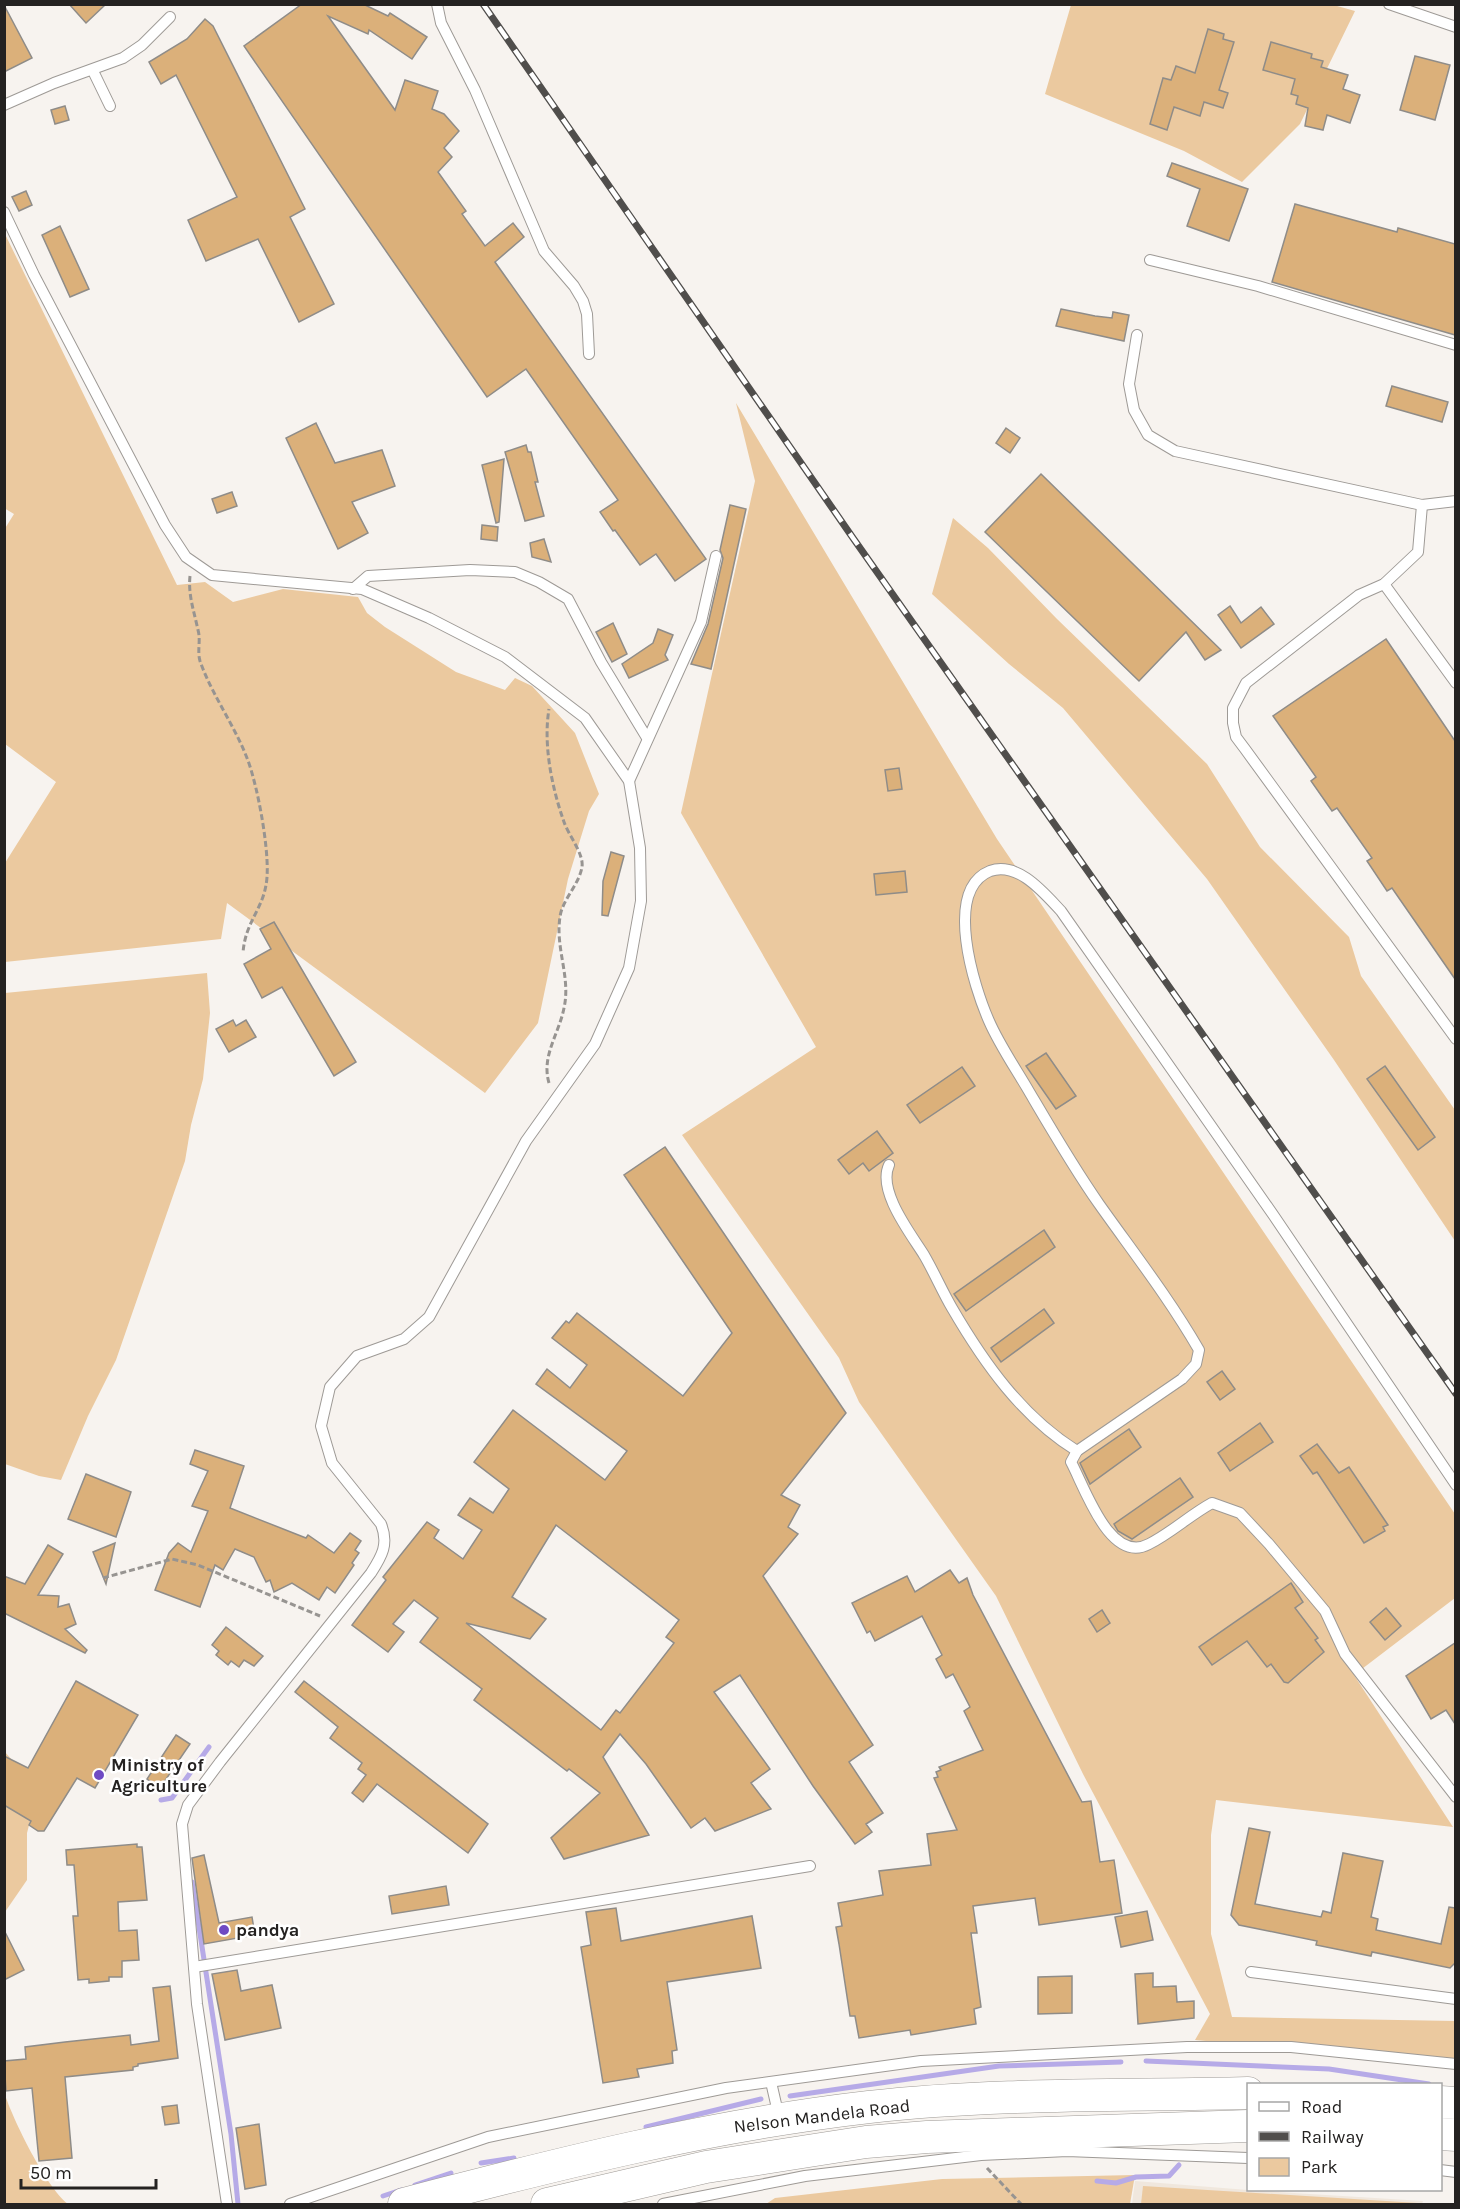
<svg xmlns="http://www.w3.org/2000/svg" width="1460" height="2209" font-family="Karla,sans-serif">
<style>
.built{fill:#f0e7dd}
.green{fill:#ebc99f}
.lines{fill:none;stroke-linecap:round;stroke-linejoin:round}
.stream{stroke:#b6aae7;stroke-width:5}
.building{fill:#dbb07a;stroke:#8f8c88;stroke-width:1.5;fill-rule:evenodd}
.service-casing{stroke:#9e9a96;stroke-width:12}
.primary-casing{stroke:#9e9a96;stroke-width:33}
.path{stroke:#979491;stroke-width:3;stroke-dasharray:6 3;stroke-linecap:butt}
.service{stroke:#fff;stroke-width:10}
.primary{stroke:#fff;stroke-width:32}
.rail-casing{stroke:#504e4c;stroke-width:7}
.rail{stroke:#fff;stroke-width:4.5;stroke-dasharray:14;stroke-linecap:butt}
.poi-dot{fill:#6f4ac3;stroke:#fff;stroke-width:2}
.labels{text-anchor:middle;dominant-baseline:central;stroke-width:5;stroke-linejoin:round;paint-order:stroke}
.poi-label{font-size:18px;font-weight:bold;fill:#242221;stroke:#fff;text-anchor:start}
.street-label{font-size:18px;fill:#242221;stroke:#fff}
</style>
<rect width="100%" height="100%" fill="#f7f3ef"/>
<path class="built" d="M1135 2181 1248 2190 1423 2201 1422 2204H1132Z"/>
<g class="green">
<path d="M1330 4 1355 11 1300 124 1242 182 1184 151 1045 94 1071 5Z"/>
<path d="M4 232 177 585 205 582 233 602 283 589 358 597 367 613 385 627 456 672 505 690 515 678 532 686 575 733 599 794 589 811 568 879 538 1023 485 1093 227 903 221 939 5 962V863L56 782 5 744 4 530 14 514 4 508Z"/>
<path d="M736 403 997 839 1455 1514V1598L1354 1675 1453 1827 1216 1800 1211 1835V1934L1232 2017 1455 2021V2064L1195 2040 1210 2014 1083 1774 996 1596 859 1402 839 1358 682 1135 816 1047 681 813 755 481Z"/>
<path d="M953 518 988 548 1057 619 1207 764 1260 847 1349 937 1361 976 1455 1110V1241L1334 1060 1207 879 1063 708 1009 664 932 594Z"/>
<path d="M207 973 210 1013 203 1079 191 1125 185 1161 116 1360 88 1416 61 1480 39 1476 5 1464V993Z"/>
<path d="M5 1752 38 1790 27 1833V1880L5 1912Z"/>
<path d="M4 2092C13 2120 46 2187 68 2204H5Z"/>
<path d="M1135 2175 1130 2204H766L775 2198 942 2179Z"/>
<path d="M1143 2186 1418 2203 1141 2204Z"/>
</g>
<g class="lines">
<g class="stream">
<path d="M161 1800 172 1798 209 1747"/>
<path d="M192 1882 231 2134 238 2204"/>
<path d="M1146 2061 1329 2069 1429 2084"/>
<path d="M790 2096 999 2066 1121 2062"/>
<path d="M646 2127 761 2099"/>
<path d="M481 2163 514 2158"/>
<path d="M1097 2181 1116 2183 1136 2177 1169 2176 1179 2165"/>
<path d="M415 2185 451 2173"/>
<path d="M383 2196 401 2190"/>
</g>
</g>
<g class="building">
<path d="M69 4H106L86 23Z"/>
<path d="M302 4H363L388 16 390 13 427 37 412 59 369 30 368 34 328 16 395 110 405 80 438 91 432 109 444 114 459 131 444 148 452 157 438 172 466 211 462 214 485 246 513 223 524 237 495 262 706 559 675 581 656 554 640 565 615 530 613 531 600 512 618 500 526 369 487 397 244 46Z"/>
<path d="M4 5 32 58 4 72Z"/>
<path d="M205 19 213 26 305 209 290 217 334 304 299 322 258 239 206 261 188 220 237 197 176 75 161 84 149 62 187 39Z"/>
<path d="M1208 29 1224 34 1223 39 1234 42 1219 90 1228 93 1223 108 1204 102 1200 116 1174 107 1167 130 1150 124 1163 78 1171 80 1176 66 1195 73Z"/>
<path d="M1271 42 1312 54 1311 58 1323 61 1321 67 1348 75 1343 89 1360 95 1350 123 1327 115 1323 130 1305 126 1308 108 1296 104 1298 96 1291 94 1295 79 1263 70Z"/>
<path d="M1415 56 1450 65 1435 120 1400 110Z"/>
<path d="M65 106 69 120 55 124 51 110Z"/>
<path d="M1172 163 1248 189 1229 241 1187 226 1200 189 1167 176Z"/>
<path d="M26 191 32 205 19 211 12 197Z"/>
<path d="M1295 204 1397 232 1398 228 1455 244V335L1272 282Z"/>
<path d="M60 226 89 289 70 297 42 235Z"/>
<path d="M1061 309 1095 316 1112 318 1113 312 1129 315 1124 341 1056 326Z"/>
<path d="M1392 386 1448 402 1442 422 1386 406Z"/>
<path d="M316 423 335 463 382 450 395 486 352 502 368 533 338 549 286 438Z"/>
<path d="M1006 428 1020 438 1010 453 996 443Z"/>
<path d="M526 445 528 452H531L538 482H535L544 516 525 521 505 452Z"/>
<path d="M504 459 499 522 496 523 482 465Z"/>
<path d="M1041 474 1178 608 1221 650 1205 660 1186 632 1139 681 985 532Z"/>
<path d="M232 492 237 506 217 513 212 499Z"/>
<path d="M730 505 746 509 711 669 691 664 708 624 723 558 720 550Z"/>
<path d="M482 525 498 527 497 541 481 539Z"/>
<path d="M544 539 551 562 532 557 530 543Z"/>
<path d="M1230 606 1241 623 1261 607 1274 624 1241 648 1218 615Z"/>
<path d="M613 623 627 654 612 662 596 632Z"/>
<path d="M658 629 673 635 665 655 668 660 629 678 622 664 653 643Z"/>
<path d="M1386 639 1455 741V979L1392 888 1387 891 1367 861 1372 858 1337 808 1332 811 1311 781 1316 777 1273 716Z"/>
<path d="M899 768 902 789 888 791 885 770Z"/>
<path d="M611 852 624 856 608 916 602 915 603 881Z"/>
<path d="M905 871 907 892 876 895 874 874Z"/>
<path d="M274 922 356 1062 334 1076 282 987 262 998 244 964 271 949 260 929Z"/>
<path d="M233 1020 236 1026 246 1020 256 1037 229 1052 216 1029Z"/>
<path d="M1046 1053 1076 1096 1056 1109 1026 1066Z"/>
<path d="M1385 1066 1435 1137 1418 1150 1367 1079Z"/>
<path d="M962 1067 975 1086 920 1123 907 1105Z"/>
<path d="M877 1131 893 1153 869 1171 863 1163 849 1174 838 1160Z"/>
<path d="M665 1147 846 1413 781 1495 800 1505 788 1527 798 1534 763 1576 873 1745 849 1762 883 1813 866 1824 872 1832 855 1844 813 1786 740 1675 714 1692 770 1769 751 1783 771 1809 715 1831 705 1818 691 1828 646 1764 620 1734 603 1757 649 1835 564 1859 551 1838 600 1793 569 1769 567 1771 474 1700 482 1689 420 1642 438 1618 414 1600 393 1624 404 1632 388 1652 352 1625 386 1580 383 1577 427 1522 439 1530 434 1538 463 1559 482 1530 458 1515 470 1498 493 1513 509 1489 474 1462 513 1410 605 1480 627 1451 536 1384 547 1369 570 1388 587 1365 552 1338 566 1321 569 1323 577 1313 683 1396 732 1333 624 1175ZM556 1525 679 1620 666 1637 674 1643 620 1713 616 1710 601 1730 466 1623 530 1639 546 1619 512 1597Z"/>
<path d="M1044 1230 1055 1247 966 1311 954 1294Z"/>
<path d="M1044 1309 1054 1323 1001 1362 991 1348Z"/>
<path d="M1222 1371 1235 1389 1220 1400 1207 1382Z"/>
<path d="M1260 1423 1273 1442 1230 1471 1218 1453Z"/>
<path d="M1129 1429 1141 1447 1090 1484 1080 1463Z"/>
<path d="M1317 1444 1339 1473 1349 1467 1388 1525 1383 1527 1385 1531 1364 1543 1317 1472 1313 1474 1300 1456Z"/>
<path d="M195 1450 244 1466 230 1508 306 1538 308 1535 334 1553 350 1533 361 1541 355 1550 359 1553 352 1563 354 1565 335 1593 327 1587 319 1600 292 1583 274 1592 270 1580 266 1582 254 1557 235 1549 223 1570 215 1565 200 1607 155 1590 169 1553 178 1543 191 1552 208 1511 192 1506 208 1471 190 1464Z"/>
<path d="M86 1474 131 1492 116 1537 68 1519Z"/>
<path d="M1180 1478 1193 1497 1132 1539 1118 1531 1114 1524Z"/>
<path d="M115 1543 106 1584 93 1552Z"/>
<path d="M48 1545 63 1554 38 1595 59 1596 58 1607 69 1604 76 1624 65 1629 87 1650 85 1653 4 1613V1576L25 1584Z"/>
<path d="M950 1570 959 1583 967 1578 973 1595 1082 1802 1091 1801 1100 1862 1114 1860 1122 1913 1039 1925 1035 1898 973 1906 977 1933H971L981 2007 974 2009 976 2024 911 2035 910 2030 859 2038 855 2016H850L839 1944 836 1927 842 1926 838 1903 883 1895 879 1871 931 1865 927 1834 957 1830 934 1778 938 1777 936 1772 941 1770 939 1767 983 1750 964 1711 970 1707 953 1674 946 1678 936 1659 942 1655 922 1616 875 1641 870 1631 867 1633 852 1603 907 1576 915 1592Z"/>
<path d="M1291 1583 1303 1602 1295 1608 1318 1638 1315 1640 1324 1652 1288 1683 1284 1682 1271 1664 1267 1667 1247 1641 1212 1665 1199 1647Z"/>
<path d="M1386 1608 1401 1626 1385 1640 1370 1622Z"/>
<path d="M1102 1610 1110 1623 1097 1632 1089 1619Z"/>
<path d="M226 1627 263 1656 254 1666 244 1660 239 1667 231 1661 228 1665 216 1655 219 1651 212 1645Z"/>
<path d="M1455 1643V1724L1446 1710 1431 1719 1406 1676Z"/>
<path d="M76 1681 138 1715 95 1788 77 1778 44 1831H38L29 1825 31 1821 4 1805V1756L28 1768Z"/>
<path d="M304 1681 488 1824 468 1853 377 1784 363 1802 352 1793 366 1775 358 1769 362 1763 330 1738 338 1727 295 1692Z"/>
<path d="M176 1735 190 1744 160 1788 147 1779Z"/>
<path d="M1249 1828 1270 1832 1255 1904 1321 1917 1323 1911 1331 1913 1343 1853 1383 1861 1371 1917 1378 1919 1376 1930 1441 1944 1449 1907 1455 1908V1963L1450 1968 1372 1952 1371 1956 1316 1945 1317 1941 1239 1925 1231 1915Z"/>
<path d="M137 1844V1847H142L147 1900 118 1902 119 1931 137 1930 139 1960 122 1961V1977H109V1981L89 1983V1979L78 1980 73 1916H78L74 1865H67L66 1850Z"/>
<path d="M204 1855 219 1923 252 1917 255 1935 204 1944 192 1858Z"/>
<path d="M446 1886 449 1905 392 1914 389 1896Z"/>
<path d="M616 1908 621 1941 752 1916 761 1968 667 1982 677 2050 672 2051 673 2063 637 2069 639 2077 603 2083 581 1947 591 1945 586 1912Z"/>
<path d="M1147 1911 1153 1940 1121 1947 1115 1917Z"/>
<path d="M4 1930 24 1970 4 1980Z"/>
<path d="M237 1970 241 1991 272 1985 281 2028 225 2040 212 1974Z"/>
<path d="M1153 1973V1987L1176 1986 1177 2002 1194 2001V2018L1138 2024 1135 1974Z"/>
<path d="M1072 1976V2013L1038 2014V1977Z"/>
<path d="M170 1986 178 2058 138 2064V2066L133 2067V2070L65 2077 72 2158 39 2161 32 2088 6 2091 4 2061 26 2059 25 2047 65 2042 130 2035 131 2045 159 2041 153 1988Z"/>
<path d="M177 2105 179 2123 165 2125 162 2107Z"/>
<path d="M259 2124 266 2185 245 2189 236 2128Z"/>
</g>
<g class="lines">
<g class="service-casing">
<g id="service">
<path d="M437 4 441 23 475 90 544 251 574 286 583 301 587 314 589 354"/>
<path d="M1389 4 1456 27"/>
<path d="M93 71 110 106"/>
<path d="M4 105 54 83 123 58 142 45 170 17"/>
<path d="M4 212 34 275 165 525 186 557 212 575 362 589 429 618 505 657 585 718 629 781 640 848 641 901 629 968 595 1044 526 1141 429 1317 404 1339 357 1356 330 1387 321 1426 332 1463 381 1524C389 1544 382 1556 371 1573L220 1762 188 1805 182 1824 197 2004 227 2204"/>
<path d="M1150 260 1258 286 1456 345"/>
<path d="M1137 335 1129 384 1134 410 1148 435 1175 451 1422 505 1456 501"/>
<path d="M1422 505 1418 552 1384 584 1359 595 1246 683 1233 708V723L1236 737 1245 749 1456 1039"/>
<path d="M1384 584 1456 683"/>
<path d="M353 589 368 576 470 570 515 572 539 582 568 599 601 662 647 738"/>
<path d="M629 781 701 622 716 556"/>
<path d="M889 1165C877 1191 911 1234 924 1255 934 1272 942 1291 952 1308 984 1363 1022 1417 1077 1451"/>
<path d="M1456 1485 1274 1216 1061 911C1044 893 1018 861 990 871 943 890 974 987 989 1021 999 1044 1014 1066 1027 1088 1050 1127 1073 1167 1099 1204 1133 1252 1169 1298 1199 1350L1196 1364 1182 1379 1077 1451 1071 1462C1085 1488 1110 1565 1149 1544 1171 1533 1190 1515 1212 1503L1240 1513 1269 1544 1325 1611 1345 1654 1456 1797"/>
<path d="M194 1967 810 1866"/>
<path d="M1251 1972 1456 1999"/>
<path d="M771 2082 779 2117"/>
<path d="M1440 2170 1456 2172"/>
<path d="M290 2204 488 2137 726 2088 921 2061 1187 2047H1291L1456 2064"/>
<path d="M663 2204 805 2176 981 2155 1067 2151 1248 2158"/>
</g>
</g>
<g class="primary-casing">
<g id="primary">
<path d="M1440 2102 1456 2103"/>
<path d="M1440 2134 1456 2135"/>
<path d="M404 2204C557 2164 711 2125 869 2107 994 2093 1122 2096 1248 2093"/>
<path d="M547 2204 706 2167 866 2142 927 2137 1248 2126"/>
</g>
</g>
<g class="path">
<path d="M190 576C188 595 194 611 198 630 201 640 197 651 200 661 214 701 243 736 253 777 260 801 271 861 266 885 262 910 245 923 243 953"/>
<path d="M549 1083C541 1056 559 1034 564 1008 571 977 555 948 560 917 562 900 579 885 582 867 584 854 569 836 564 822 552 788 543 745 549 709"/>
<path d="M103 1578 172 1559 198 1565 320 1616"/>
<path d="M987 2168 1021 2204"/>
</g>
<use href="#service" class="service"/>
<use href="#primary" class="primary"/>
<g class="rail-casing">
<path id="rail" d="M483 4 853 538 1456 1394"/>
</g>
<use href="#rail" class="rail"/>
</g>
<g class="poi-dot">
<circle cx="99" cy="1775" r="6"/>
<circle cx="224" cy="1930" r="6"/>
</g>
<g class="labels">
<g class="poi-label">
<text x="111" y="1765">Ministry of<tspan x="111" dy="21">Agriculture</tspan></text>
<text x="236" y="1930">pandya</text>
</g>
<g class="street-label">
<text transform="translate(822 2116) rotate(-7)">Nelson Mandela Road</text>
</g>
</g>
<rect width="1460" height="2209" fill="none" stroke="#242221" stroke-width="12"/>
<rect x="1247" y="2083" width="195" height="108" fill="#ffffff" stroke="#a7a7a6" stroke-width="1.5"/>
<rect x="1259" y="2102" width="30" height="9" fill="#ffffff" stroke="#a7a7a6" stroke-width="1.5"/>
<text x="1301" y="2113" font-size="18" fill="#242221">Road</text>
<rect x="1259" y="2132" width="30" height="9" fill="#504e4c" stroke="#a7a7a6" stroke-width="1.5"/>
<text x="1301" y="2143" font-size="18" fill="#242221">Railway</text>
<rect x="1259" y="2158" width="30" height="18" fill="#ebc99f" stroke="#a7a7a6" stroke-width="1.5"/>
<text x="1301" y="2173" font-size="18" fill="#242221">Park</text>
<path d="M21 2179v9h135v-9" fill="none" stroke="#242221" stroke-width="3"/>
<text x="30" y="2179" font-size="18" fill="#242221" stroke="#ffffff" stroke-width="4.5" paint-order="stroke">50 m</text>
</svg>
